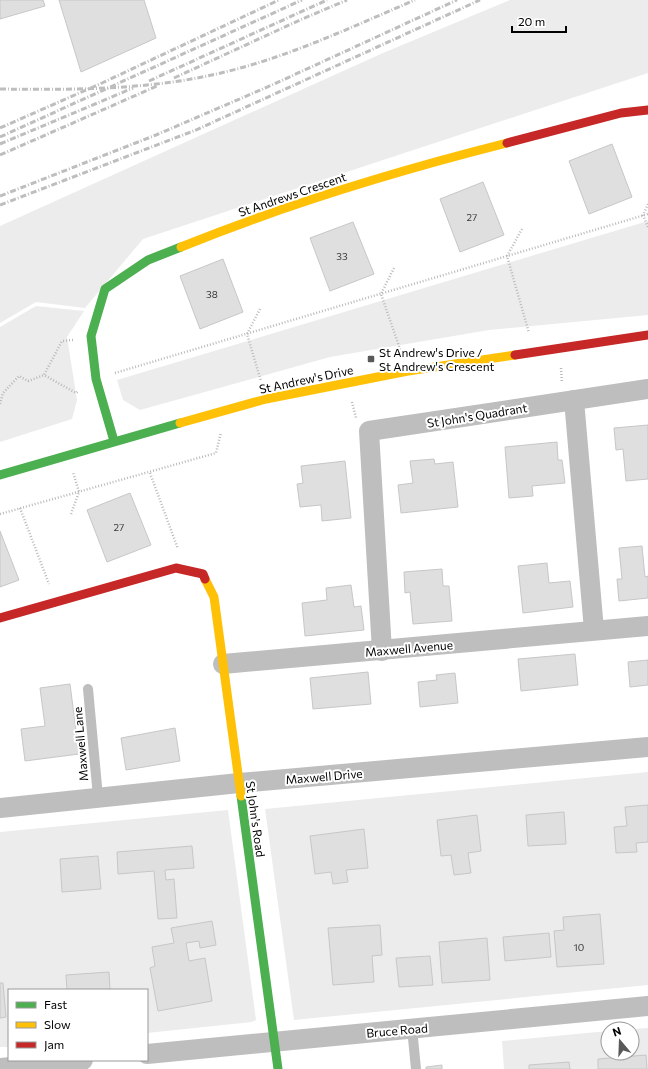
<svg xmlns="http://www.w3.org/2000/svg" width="648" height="1069" font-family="Commissioner,sans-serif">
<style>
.green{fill:#ececec;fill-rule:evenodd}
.building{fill:#dfdfdf;stroke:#c7c7c7}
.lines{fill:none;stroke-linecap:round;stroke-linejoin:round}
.path{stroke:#b9b9b9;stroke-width:2.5;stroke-dasharray:1 2;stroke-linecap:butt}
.lane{stroke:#bebebe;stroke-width:10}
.street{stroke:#bebebe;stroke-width:20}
.fast{stroke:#4caf50;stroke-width:9}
.slow{stroke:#ffc107;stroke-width:9}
.jam{stroke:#c62828;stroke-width:9}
.rail{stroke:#bebebe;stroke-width:3;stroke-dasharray:6 2 1 2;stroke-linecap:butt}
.poi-dot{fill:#595959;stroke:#fff;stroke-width:1.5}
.labels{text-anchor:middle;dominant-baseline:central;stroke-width:4;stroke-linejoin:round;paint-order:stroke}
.number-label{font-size:10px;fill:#383838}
.street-label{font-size:12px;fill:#000;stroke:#fff}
.poi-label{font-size:12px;fill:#000;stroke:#fff;text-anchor:start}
</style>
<rect width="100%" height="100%" fill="#fff"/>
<g class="green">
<path d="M510 0H648V73L143 239 85 308 36 302 0 323V226L383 53Z"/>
<path d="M648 221V315L489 330 330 357 140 410 123 400 117 380Z"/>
<path d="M36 306 84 311 67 337 77 400 72 419 0 442V327Z"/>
<path d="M648 772V985L294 1020 265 809ZM364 829 368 867 346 870 348 882 333 884 331 872 315 874 310 836ZM430 956 432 985 399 987 396 958Z"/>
<path d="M228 810 256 1020 252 1022 147 1033V990H9V1047H0V832Z"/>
<path d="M648 1028V1069H504L502 1041 608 1031V1053H632V1029Z"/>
</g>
<g class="building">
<path d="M0 0H43L45 6 0 19Z"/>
<path d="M59 0H144L156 38 81 72Z"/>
<path d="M612 144 632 197 589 214 569 161Z"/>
<path d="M483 182 504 235 460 252 440 199Z"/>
<path d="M353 222 374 274 330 291 310 238Z"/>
<path d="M223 259 243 312 200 329 180 276Z"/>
<path d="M648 425V479L626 481 623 449 616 450 614 428Z"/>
<path d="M557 442 558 460H562L565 483 532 486 533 496 509 498 505 447Z"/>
<path d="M434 459 435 464 453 462 458 507 401 513 398 485 413 483 410 461Z"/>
<path d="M345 461 351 518 322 521 321 505 300 507 297 484 303 483 301 466Z"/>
<path d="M130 493 151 545 107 562 87 510Z"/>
<path d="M0 531 19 580 0 587Z"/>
<path d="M642 546 645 577 648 576V598L619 601 617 579H622L619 548Z"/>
<path d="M547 563 549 583 570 581 573 607 523 613 518 566Z"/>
<path d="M442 569 443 586H449L452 621 413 624 410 592 405 593 404 572Z"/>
<path d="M351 585 354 607 361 606 364 630 305 636 302 603 327 600 326 588Z"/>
<path d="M575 654 578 685 521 691 518 659Z"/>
<path d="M648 660V685L630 687 628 662Z"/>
<path d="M368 672 371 704 313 709 310 678Z"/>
<path d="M455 673 458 703 420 707 418 682 437 680 436 675Z"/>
<path d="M70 684 79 754 25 761 21 729 45 726 40 688Z"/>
<path d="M175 728 180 761 126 770 121 738Z"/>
<path d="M648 805V842L636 843 637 852 616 853 614 827 627 826 625 807Z"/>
<path d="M564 812 566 844 528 846 526 815Z"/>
<path d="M477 815 481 851 468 853 471 873 454 875 451 855 441 856 437 820Z"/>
<path d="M364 829 368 868 346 870 348 882 333 884 331 872 315 874 310 836Z"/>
<path d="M192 846 194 868 165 870 166 880 174 879 177 918 158 919 154 871 118 874 117 852Z"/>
<path d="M98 856 101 889 62 892 60 859Z"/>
<path d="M600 914 604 964 557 967 554 931 564 930 563 917Z"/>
<path d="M212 921 216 945 200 948 199 941 186 943 189 961 205 958 212 1001 158 1011 150 968 155 966 152 947 174 943 171 928Z"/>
<path d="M380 925 382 955 372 956 374 982 333 985 328 928Z"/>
<path d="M549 933 551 957 505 961 503 937Z"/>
<path d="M487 938 490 980 442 983 439 942Z"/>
<path d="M430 956 433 985 399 987 396 958Z"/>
<path d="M109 972 110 990H67L66 975Z"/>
<path d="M0 983H3L6 1017 0 1018Z"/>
<path d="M646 1055 647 1069H598V1059Z"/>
<path d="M569 1062 570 1069H529V1065Z"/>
<path d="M442 1065V1069H426V1067Z"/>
</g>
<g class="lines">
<g class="path">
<path d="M648 204 643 215 648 227"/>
<path d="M522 229 507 256 529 333"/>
<path d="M394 268 381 294 401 352"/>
<path d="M260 309 247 334 261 381"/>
<path d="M73 340 62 341 44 375 76 393 79 391"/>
<path d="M561 368 562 383"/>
<path d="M115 373 648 214"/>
<path d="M352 402 356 418"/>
<path d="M0 404 3 393 19 376 28 381 44 375"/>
<path d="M150 473 178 549"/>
<path d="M20 508 49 584"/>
<path d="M0 514 216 453 221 432"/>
<path d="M71 514 79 492 73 472"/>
</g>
<g class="lane">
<path d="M88 689 98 797"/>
<path d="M412 1028 416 1069"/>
</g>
<g class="street">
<path d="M574 400 594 630"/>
<path d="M382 651 369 431 648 389"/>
<path d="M223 664 648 626"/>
<path d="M0 808 239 783 648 747"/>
<path d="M147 1054 648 1006"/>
<path d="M0 1068 83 1060"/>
</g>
<g class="fast">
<path d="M114 441 96 379 91 336 105 289 148 260 181 247"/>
<path d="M0 475 180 423"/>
<path d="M241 796 278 1069"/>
</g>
<g class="slow">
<path d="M181 247C287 204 396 171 507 143"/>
<path d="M180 423 266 399 408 371 515 355"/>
<path d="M205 579 214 597 241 796"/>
</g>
<g class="jam">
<path d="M507 143 621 113 648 110"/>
<path d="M515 355 648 335"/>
<path d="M0 618 176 568 203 574 205 579"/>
</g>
<g class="rail">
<path d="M174 78 300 20 347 0"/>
<path d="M149 81 327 0"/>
<path d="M0 89C76 90 155 90 229 71 293 55 354 26 415 0"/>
<path d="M0 128 102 83 279 0"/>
<path d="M0 137 302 0"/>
<path d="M0 144 133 88"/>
<path d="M0 155 157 86"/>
<path d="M0 196 156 135 272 85 457 0"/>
<path d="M0 205 196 130 480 0"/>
</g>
</g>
<rect class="poi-dot" x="367" y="355" width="8" height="8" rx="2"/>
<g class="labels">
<g class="number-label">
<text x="472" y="217">27</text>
<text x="342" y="256">33</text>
<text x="212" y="294">38</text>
<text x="119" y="527">27</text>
<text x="579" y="947">10</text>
</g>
<g class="street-label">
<text transform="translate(292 194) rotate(-19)">St Andrews Crescent</text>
<text transform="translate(306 379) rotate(-12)">St Andrew's Drive</text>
<text transform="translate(477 415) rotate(-9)">St John's Quadrant</text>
<text transform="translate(409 648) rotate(-5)">Maxwell Avenue</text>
<text transform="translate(80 744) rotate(-95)">Maxwell Lane</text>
<text transform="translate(324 776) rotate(-5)">Maxwell Drive</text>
<text transform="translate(256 819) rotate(82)">St John's Road</text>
<text transform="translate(397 1030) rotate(-5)">Bruce Road</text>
</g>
<g class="poi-label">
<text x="379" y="352">St Andrew's Drive /<tspan x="379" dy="14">St Andrew's Crescent</tspan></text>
</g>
</g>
<rect x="8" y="989" width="140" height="72" fill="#ffffff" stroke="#999999"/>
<rect x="16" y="1002" width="20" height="6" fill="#4caf50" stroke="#999999"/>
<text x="44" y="1009" font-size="12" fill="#000000">Fast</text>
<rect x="16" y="1022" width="20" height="6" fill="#ffc107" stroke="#999999"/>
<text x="44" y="1029" font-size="12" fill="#000000">Slow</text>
<rect x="16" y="1042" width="20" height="6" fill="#c62828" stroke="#999999"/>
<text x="44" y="1049" font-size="12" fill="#000000">Jam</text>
<g transform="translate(620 1041) rotate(341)"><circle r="19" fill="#ffffff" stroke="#999999"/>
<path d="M0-3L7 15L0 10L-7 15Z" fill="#595959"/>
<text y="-6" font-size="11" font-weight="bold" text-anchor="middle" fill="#000000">N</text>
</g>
<path d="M512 26v6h54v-6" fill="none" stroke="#000000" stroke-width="2"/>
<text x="518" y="26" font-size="12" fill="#000000" stroke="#ffffff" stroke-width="3" paint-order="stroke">20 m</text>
</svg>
